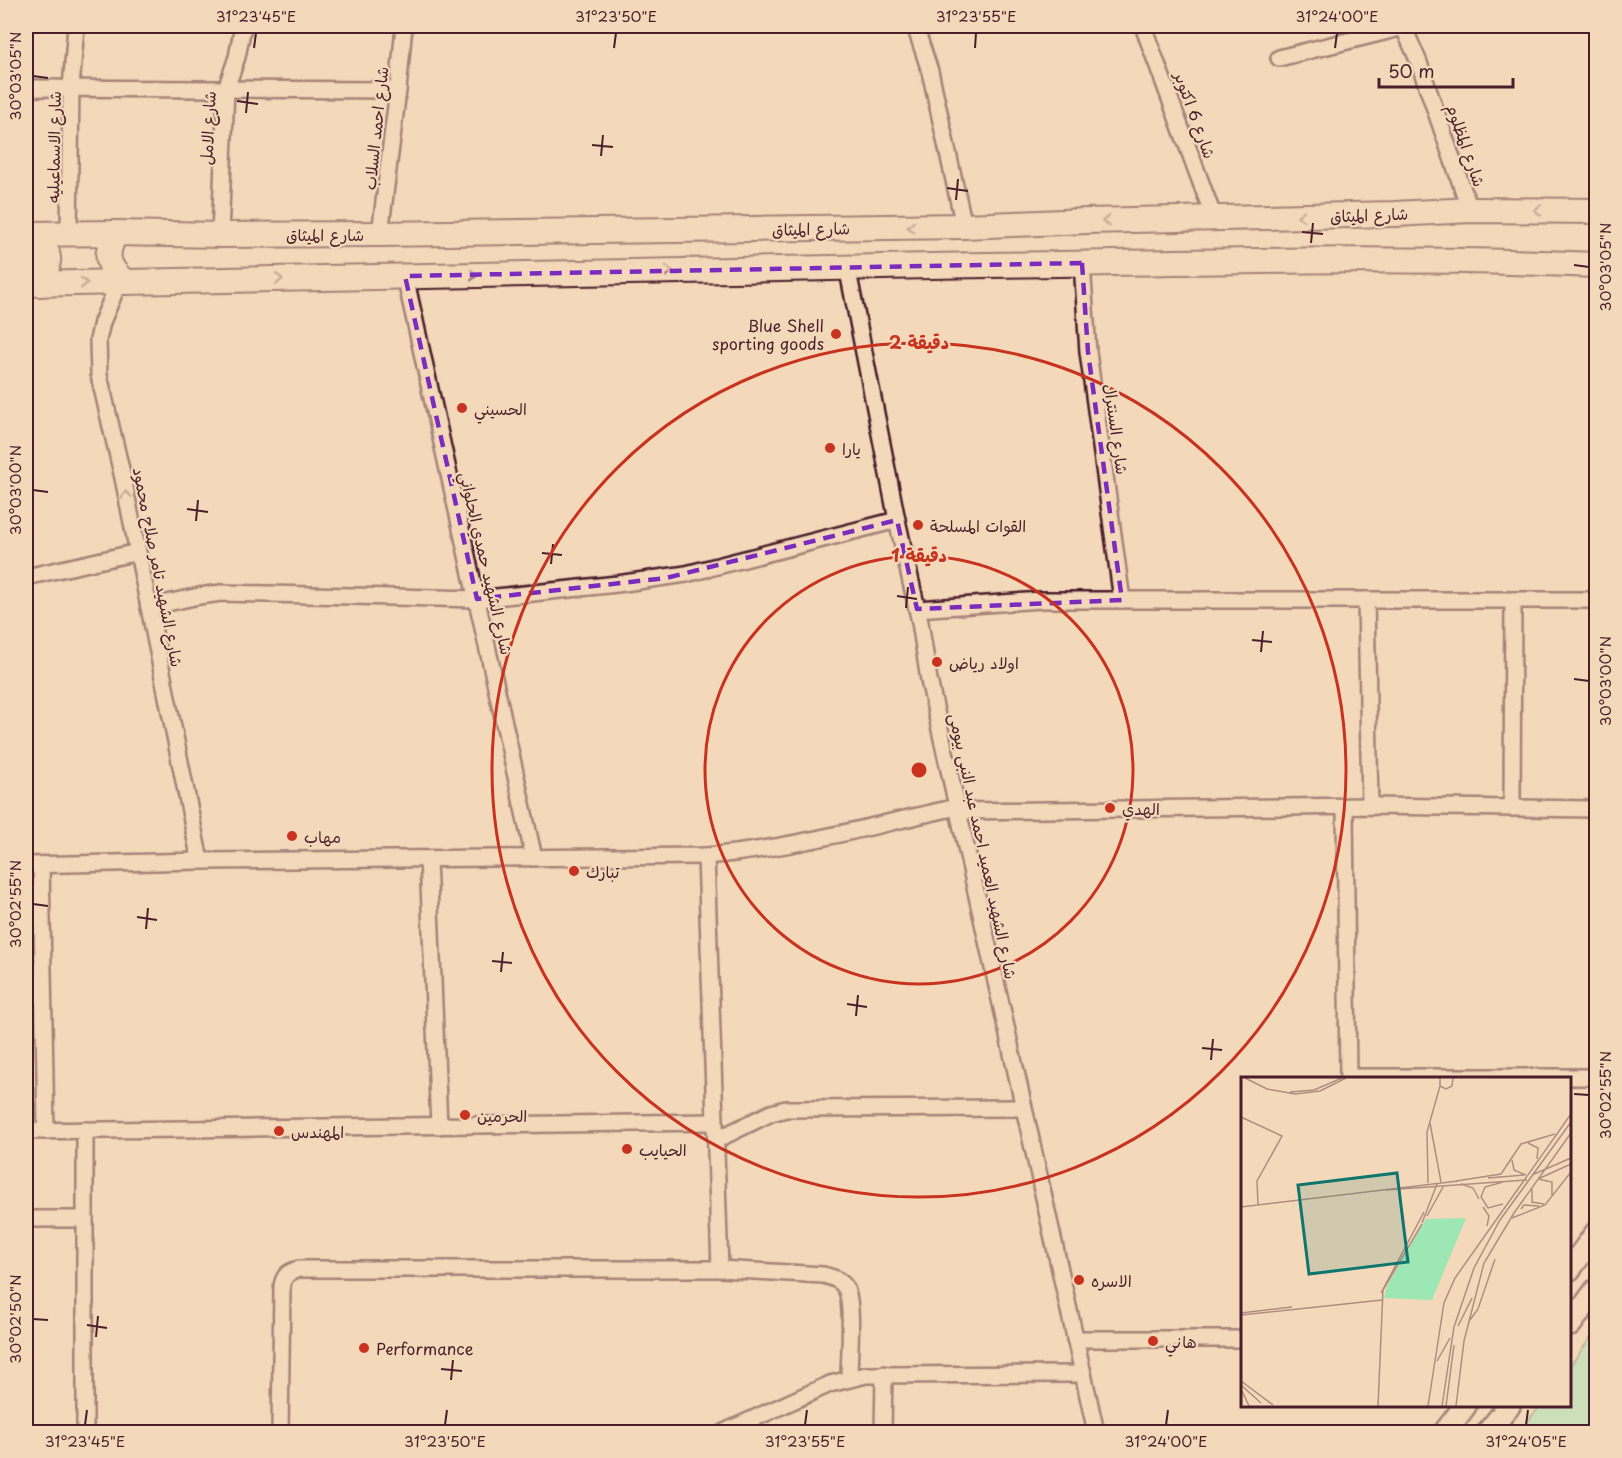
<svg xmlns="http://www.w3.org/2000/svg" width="1622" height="1458" font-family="'Playpen Sans','Playpen Sans Arabic',sans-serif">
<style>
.green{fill:#9de7b5;stroke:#748370;stroke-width:1.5}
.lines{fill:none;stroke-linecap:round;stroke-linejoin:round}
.street-casing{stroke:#4a1f2b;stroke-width:20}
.secondary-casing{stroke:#4a1f2b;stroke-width:26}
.primary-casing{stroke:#4a1f2b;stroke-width:28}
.street{stroke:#f3d8ba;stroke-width:15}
.secondary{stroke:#f3d8ba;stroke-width:21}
.primary{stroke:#f3d8ba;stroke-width:24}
.oneway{stroke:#9e7c72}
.marked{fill:none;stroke:#7b2cbf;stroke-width:4.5;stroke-dasharray:12 8;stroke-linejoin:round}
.ticks{fill:none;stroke:#4a1f2b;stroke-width:2}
.ring{fill:none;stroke:#c8321e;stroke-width:3}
.poi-dot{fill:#c8321e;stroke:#f3d8ba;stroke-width:2}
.labels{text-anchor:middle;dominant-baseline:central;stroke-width:4.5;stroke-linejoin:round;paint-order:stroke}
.street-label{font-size:16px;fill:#4a1f2b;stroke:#f3d8ba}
.poi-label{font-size:16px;fill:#4a1f2b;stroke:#f3d8ba;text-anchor:start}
.inset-road{fill:none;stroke:#af8e81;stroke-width:1.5}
.view{fill:#0f766e;fill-opacity:0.15;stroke:#0f766e;stroke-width:3}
.inset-edge{fill:none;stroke:#4a1f2b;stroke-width:3}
.centre{fill:#c8321e;stroke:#f3d8ba;stroke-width:3}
.ring-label{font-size:18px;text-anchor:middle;font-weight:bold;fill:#c8321e;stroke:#f3d8ba;stroke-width:4.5;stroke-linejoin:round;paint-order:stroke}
.neatline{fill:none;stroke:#4a1f2b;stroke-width:2}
.ticks-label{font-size:15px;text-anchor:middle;fill:#4a1f2b}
</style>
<rect width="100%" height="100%" fill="#f3d8ba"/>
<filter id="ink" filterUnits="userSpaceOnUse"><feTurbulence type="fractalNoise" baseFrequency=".0167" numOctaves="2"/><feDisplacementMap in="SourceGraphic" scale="12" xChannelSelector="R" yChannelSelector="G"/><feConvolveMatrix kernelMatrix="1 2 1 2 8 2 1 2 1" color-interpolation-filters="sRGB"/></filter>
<g filter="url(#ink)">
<path class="green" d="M1596 1330V1432H1519L1540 1406H1570V1366Z"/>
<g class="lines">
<g class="street-casing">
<g id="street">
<path d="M915 26 930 71 964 226"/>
<path d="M1143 26 1214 218"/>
<path d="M1403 26 1418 60 1470 210"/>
<path d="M1279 58 1404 27"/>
<path d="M26 88 398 90"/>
<path d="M69 233 71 88 76 26"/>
<path d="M380 234 398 90 404 26"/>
<path d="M220 235 226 89 237 57 243 26"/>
<path d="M1082 263 1088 352 1122 600"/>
<path d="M847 266 897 520 920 622 929 680 1096 1432"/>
<path d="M405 276 534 858"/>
<path d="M119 282 102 322 98 340 99 375 123 478 200 861"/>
<path d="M26 577 138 552"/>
<path d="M1366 600 1370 806"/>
<path d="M149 607 199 596 221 593 477 599 617 584 686 574 897 520"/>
<path d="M917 609 1041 600H1596"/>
<path d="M1345 807 1348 1078"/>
<path d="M1512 808 1513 600"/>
<path d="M958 811 1370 806 1596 809"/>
<path d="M706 856 720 1269"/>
<path d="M428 859 439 1126"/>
<path d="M26 865 200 861 706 856C791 849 874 825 957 807"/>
<path d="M41 865 46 1131"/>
<path d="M1348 1077H1596"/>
<path d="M85 1130V1432"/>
<path d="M26 1131 715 1122"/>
<path d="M716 1140 771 1113 786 1109 1024 1108"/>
<path d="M26 1219H85"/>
<path d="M1075 1339H1242"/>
<path d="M280 1432 282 1286C284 1275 288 1272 299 1269H720L823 1275C832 1277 842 1280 846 1289 854 1305 849 1358 849 1378"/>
<path d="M724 1432 830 1384 866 1375 1083 1374"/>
<path d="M883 1432 884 1374"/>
</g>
</g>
<g class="secondary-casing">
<g id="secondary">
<path d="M1570 1269 1596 1233"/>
<path d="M1570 1325 1596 1290"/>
<path d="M1445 1432 1465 1406"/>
<path d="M1488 1432 1509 1406"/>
</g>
</g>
<g class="primary-casing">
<g id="primary">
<path d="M116 233C104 254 106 266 125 282"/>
<path d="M26 234 116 233 220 235 380 234 964 226 1087 221 1395 214 1470 210 1596 211"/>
<path d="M35 234C51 251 52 263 40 284"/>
<path d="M26 284C370 279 715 268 1060 264 1238 261 1418 257 1596 265"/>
</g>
</g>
<use href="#street" class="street"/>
<use href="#secondary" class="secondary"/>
<use href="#primary" class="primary"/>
</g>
<defs><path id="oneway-chevron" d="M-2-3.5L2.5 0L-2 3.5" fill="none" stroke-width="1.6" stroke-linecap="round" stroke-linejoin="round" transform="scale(1.5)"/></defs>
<g class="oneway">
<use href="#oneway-chevron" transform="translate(1538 210) rotate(-180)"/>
<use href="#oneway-chevron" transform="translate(1301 216) rotate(179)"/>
<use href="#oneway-chevron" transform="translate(1106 221) rotate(179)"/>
<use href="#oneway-chevron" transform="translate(911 227) rotate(179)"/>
<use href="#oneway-chevron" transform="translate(669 271) rotate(-2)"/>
<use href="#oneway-chevron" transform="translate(474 275) rotate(-1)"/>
<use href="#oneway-chevron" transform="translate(279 279) rotate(-1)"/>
<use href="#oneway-chevron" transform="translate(84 283) rotate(-1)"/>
<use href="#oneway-chevron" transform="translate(126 495) rotate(-101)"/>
</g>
</g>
<path d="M0 0H1622V1458H0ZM1082 263 1088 352 1122 600 917 609 897 520 666 578 477 599 405 276Z" fill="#f3d8ba" fill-opacity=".55" fill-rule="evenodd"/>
<path class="marked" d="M1082 263 1088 352 1122 600 917 609 897 520 666 578 477 599 405 276Z"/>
<path class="ticks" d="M254 48 256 33M614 48 616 33M975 48 976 33M1335 48 1337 33M33 76 48 78M237 101 258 104M246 113 248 92M592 145 613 147M601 156 603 135M947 188 968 191M956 200 958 179M1302 232 1323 234M1311 243 1313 223M1574 265 1589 267M33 490 48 492M187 509 208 512M196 521 198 500M542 553 562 555M551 564 553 544M897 596 917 599M906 608 908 587M1252 640 1272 642M1261 652 1263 631M1574 679 1589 681M33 904 48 906M137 917 157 920M146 929 148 908M492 961 512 963M501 972 503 952M847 1004 867 1007M856 1016 858 995M1202 1048 1222 1050M1211 1060 1213 1039M1574 1094 1589 1095M33 1319 48 1320M87 1325 107 1328M96 1337 98 1316M441 1369 462 1371M451 1380 453 1360M85 1425 87 1410M445 1425 447 1410M805 1425 807 1410M1166 1425 1168 1410M1526 1425 1528 1410"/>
<g class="ring">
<circle cx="919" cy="770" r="214"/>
<circle cx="919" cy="770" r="427"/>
</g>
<g class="poi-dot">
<circle cx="836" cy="334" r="6"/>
<circle cx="462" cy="408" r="6"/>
<circle cx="830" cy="448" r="6"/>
<circle cx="918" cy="525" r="6"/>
<circle cx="937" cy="662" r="6"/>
<circle cx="1110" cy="808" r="6"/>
<circle cx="292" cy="836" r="6"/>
<circle cx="574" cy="871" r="6"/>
<circle cx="465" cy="1115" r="6"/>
<circle cx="279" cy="1131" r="6"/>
<circle cx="627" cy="1149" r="6"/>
<circle cx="1079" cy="1280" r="6"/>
<circle cx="1153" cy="1341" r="6"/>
<circle cx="364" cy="1348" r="6"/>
</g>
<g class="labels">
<g class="street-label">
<text transform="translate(1196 115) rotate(70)">شارع 6 اكتوبر</text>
<text transform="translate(207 128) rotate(-87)">شارع الامل</text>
<text transform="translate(375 128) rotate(-84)">شارع احمد السلاب</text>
<text transform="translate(1467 145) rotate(71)">شارع المظلوم</text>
<text transform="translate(53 147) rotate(-89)">شارع الاسماعيليه</text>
<text transform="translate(1369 214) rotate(-2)">شارع الميثاق</text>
<text transform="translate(811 228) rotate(-1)">شارع الميثاق</text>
<text x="325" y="234">شارع الميثاق</text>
<text transform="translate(1117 429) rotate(82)">شارع السنترال</text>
<text transform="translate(487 563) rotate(77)">شارع الشهيد حمدي الحلواني</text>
<text transform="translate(159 567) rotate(79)">شارع الشهيد تامر صلاح محمود</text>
<text transform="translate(984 846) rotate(78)">شارع الشهيد العميد احمد عبد النبى بيومى</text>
</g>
<g class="poi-label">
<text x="824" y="325" text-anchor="end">Blue Shell<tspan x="824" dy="18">sporting goods</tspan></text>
<text x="474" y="408">الحسيني</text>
<text x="842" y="448">يارا</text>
<text x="930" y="525">القوات المسلحة</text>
<text x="949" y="662">اولاد رياض</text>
<text x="1122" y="808">الهدي</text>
<text x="304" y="836">مهاب</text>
<text x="586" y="871">تبارك</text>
<text x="477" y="1115">الحرمين</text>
<text x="291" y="1131">المهندس</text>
<text x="639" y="1149">الحيايب</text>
<text x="1091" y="1280">الاسره</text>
<text x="1165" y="1341">هاني</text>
<text x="376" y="1348">Performance</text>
</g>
</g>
<g transform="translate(1241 1077)">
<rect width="330" height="330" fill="#f3d8ba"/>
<path d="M225 141 191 223 143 221 147 207 185 142Z" fill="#9de7b5"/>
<path class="inset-road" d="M4 1 26 12 54 17 79 14 105 1M199 1V9L205 12 211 9 212 1M49 15 73 13 101 1M0 40 41 59 16 104 17 128M189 46 200 105M287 66 297 71 296 82M271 83 273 93 285 98M291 98 330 81M247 101 283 98M297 102 330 87M297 102 311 105V118M215 104 260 97 280 67 314 57M187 106 186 55 199 9M220 107 232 111 238 122M291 112V125L303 127M145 113 286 103M262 127 247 131 240 120 244 110 262 105M0 130 217 104M242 130 248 139 246 149M280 132 283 128 298 129M186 139 202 110M271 141 304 128 330 95M181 146 196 107M140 216 183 135M0 236 51 230M0 238 141 223M229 243 237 232 254 182M217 249 231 221M196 284 209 261M0 304 32 328M0 308 20 326M0 312 8 329M137 329 142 213 181 147M187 329 203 226 214 201 330 37M201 329 213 250 233 191 259 143 330 45M205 329 213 268M215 329 223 264 243 186 273 136 330 56"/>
<path class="view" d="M156 96 167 185 68 197 57 108Z"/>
<rect width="330" height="330" class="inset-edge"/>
</g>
<circle cx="919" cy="770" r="9" class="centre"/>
<g class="ring-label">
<text x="919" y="349">2 دقيقة</text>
<text x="919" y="562">1 دقيقة</text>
</g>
<rect width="1622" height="1458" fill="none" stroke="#f3d8ba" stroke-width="66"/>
<path d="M1379 78v9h134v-9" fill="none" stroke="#4a1f2b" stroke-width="3"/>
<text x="1388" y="78" font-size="18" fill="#4a1f2b" stroke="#f3d8ba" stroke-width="4.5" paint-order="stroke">50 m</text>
<rect x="33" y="33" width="1556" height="1392" class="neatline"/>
<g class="ticks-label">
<text x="256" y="22">31°23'45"E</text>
<text x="616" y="22">31°23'50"E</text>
<text x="976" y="22">31°23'55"E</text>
<text x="1337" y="22">31°24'00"E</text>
<text transform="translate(16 76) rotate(-90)" y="5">30°03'05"N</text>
<text transform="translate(1606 267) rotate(-90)" y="5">30°03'05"N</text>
<text transform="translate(16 490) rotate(-90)" y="5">30°03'00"N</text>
<text transform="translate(1606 681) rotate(-90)" y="5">30°03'00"N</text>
<text transform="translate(16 904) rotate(-90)" y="5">30°02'55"N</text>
<text transform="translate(1606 1095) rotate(-90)" y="5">30°02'55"N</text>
<text transform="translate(16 1319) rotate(-90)" y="5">30°02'50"N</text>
<text x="85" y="1447">31°23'45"E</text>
<text x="445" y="1447">31°23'50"E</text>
<text x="805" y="1447">31°23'55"E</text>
<text x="1166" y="1447">31°24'00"E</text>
<text x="1526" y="1447">31°24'05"E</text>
</g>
</svg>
